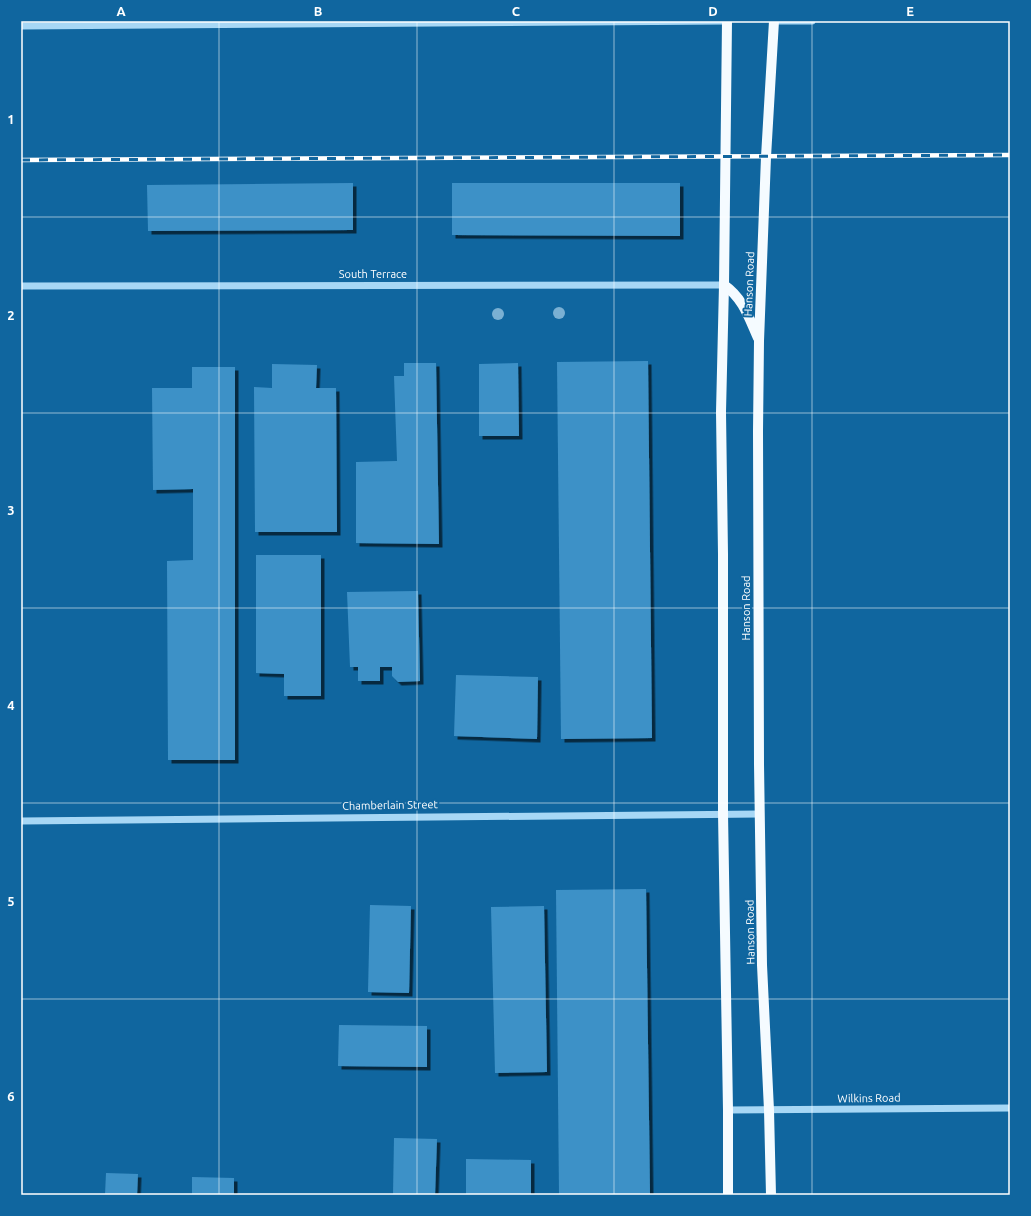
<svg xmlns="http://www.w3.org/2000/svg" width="1031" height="1216" font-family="Ubuntu,sans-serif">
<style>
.building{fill:#3e91c7;filter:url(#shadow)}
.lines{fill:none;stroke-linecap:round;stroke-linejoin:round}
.minor{stroke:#a7d7f5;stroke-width:7}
.major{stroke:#f5fbff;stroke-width:10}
.rail-casing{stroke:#fff;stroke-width:4.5}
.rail{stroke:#10669f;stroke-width:3;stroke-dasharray:9;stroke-linecap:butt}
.tree{fill:#7ab0d3}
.grid{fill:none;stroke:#fff;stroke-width:1;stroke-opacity:0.55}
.labels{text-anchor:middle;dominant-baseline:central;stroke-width:4;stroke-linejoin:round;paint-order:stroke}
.street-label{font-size:11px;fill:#fff;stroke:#10669f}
.neatline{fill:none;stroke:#fff;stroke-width:1.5}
.grid-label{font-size:13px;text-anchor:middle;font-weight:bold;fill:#fff}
</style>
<defs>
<filter id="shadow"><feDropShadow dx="3.5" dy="3.5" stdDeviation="0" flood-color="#0009"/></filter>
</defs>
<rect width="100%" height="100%" fill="#10669f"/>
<g class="building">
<path d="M353 183V230L148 231 147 185Z"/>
<path d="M452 183H680V236L452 235Z"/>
<path d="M648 361 652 738 561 739 557 362Z"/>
<path d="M404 363H436L439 544 356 543V462L397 461 394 376H404Z"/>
<path d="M518 363 519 436H479V364Z"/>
<path d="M272 364 317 365 316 388H336L337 532H255L254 387 272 388Z"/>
<path d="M192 367H235V760H168L167 561 193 560V489L153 490 152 388H192Z"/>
<path d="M256 555H321V696H284V674L256 673Z"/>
<path d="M418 591 420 681 398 682 392 676V667H380V681H358V667H350L347 592Z"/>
<path d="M456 675 538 677 537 739 454 736Z"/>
<path d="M646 889 650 1195H559L556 890Z"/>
<path d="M370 905 411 906 409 993 368 992Z"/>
<path d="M544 906 547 1072 495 1073 491 907Z"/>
<path d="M339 1025 427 1026V1067L338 1066Z"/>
<path d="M394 1138 437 1139 435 1195H393Z"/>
<path d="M466 1159 531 1160V1195H466Z"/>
<path d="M106 1173 138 1174 137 1195H105Z"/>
<path d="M192 1177 234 1178V1195H192Z"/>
</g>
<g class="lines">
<g class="minor">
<path d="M774 21H812"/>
<path d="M21 26 727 21"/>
<path d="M21 286 724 285"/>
<path d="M21 821 760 814"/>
<path d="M728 1110 1010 1108"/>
</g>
<g class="major">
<path d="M727 21 724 285 721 412 723 554V813L728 1110V1195"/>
<path d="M724 285C743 298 749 318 758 338"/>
<path d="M771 1195 769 1110 762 965 759 764 758 431 759 341 766 157 774 21"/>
</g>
<g class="rail-casing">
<path id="rail" d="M21 160 1010 155"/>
</g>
<use href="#rail" class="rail"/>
</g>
<g class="tree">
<circle cx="559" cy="313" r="6"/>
<circle cx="498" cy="314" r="6"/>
</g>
<path class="grid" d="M219 21V1195M417 21V1195M614 21V1195M812 21V1195M21 217H1010M21 413H1010M21 608H1010M21 803H1010M21 999H1010"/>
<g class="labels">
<g class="street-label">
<text x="373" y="274">South Terrace</text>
<text transform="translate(749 284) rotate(-88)">Hanson Road</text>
<text transform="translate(746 608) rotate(-90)">Hanson Road</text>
<text transform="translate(390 805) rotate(-1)">Chamberlain Street</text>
<text transform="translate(750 932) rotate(-91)">Hanson Road</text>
<text transform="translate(869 1098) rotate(-1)">Wilkins Road</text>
</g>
</g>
<rect width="1031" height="1216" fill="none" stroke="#10669f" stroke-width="44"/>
<rect x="22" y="22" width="987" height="1172" class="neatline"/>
<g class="grid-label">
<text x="121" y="16">A</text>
<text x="318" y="16">B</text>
<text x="516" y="16">C</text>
<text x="713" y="16">D</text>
<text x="910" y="16">E</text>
<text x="11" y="124">1</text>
<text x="11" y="320">2</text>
<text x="11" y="515">3</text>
<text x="11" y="710">4</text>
<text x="11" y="906">5</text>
<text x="11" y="1101">6</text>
</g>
</svg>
